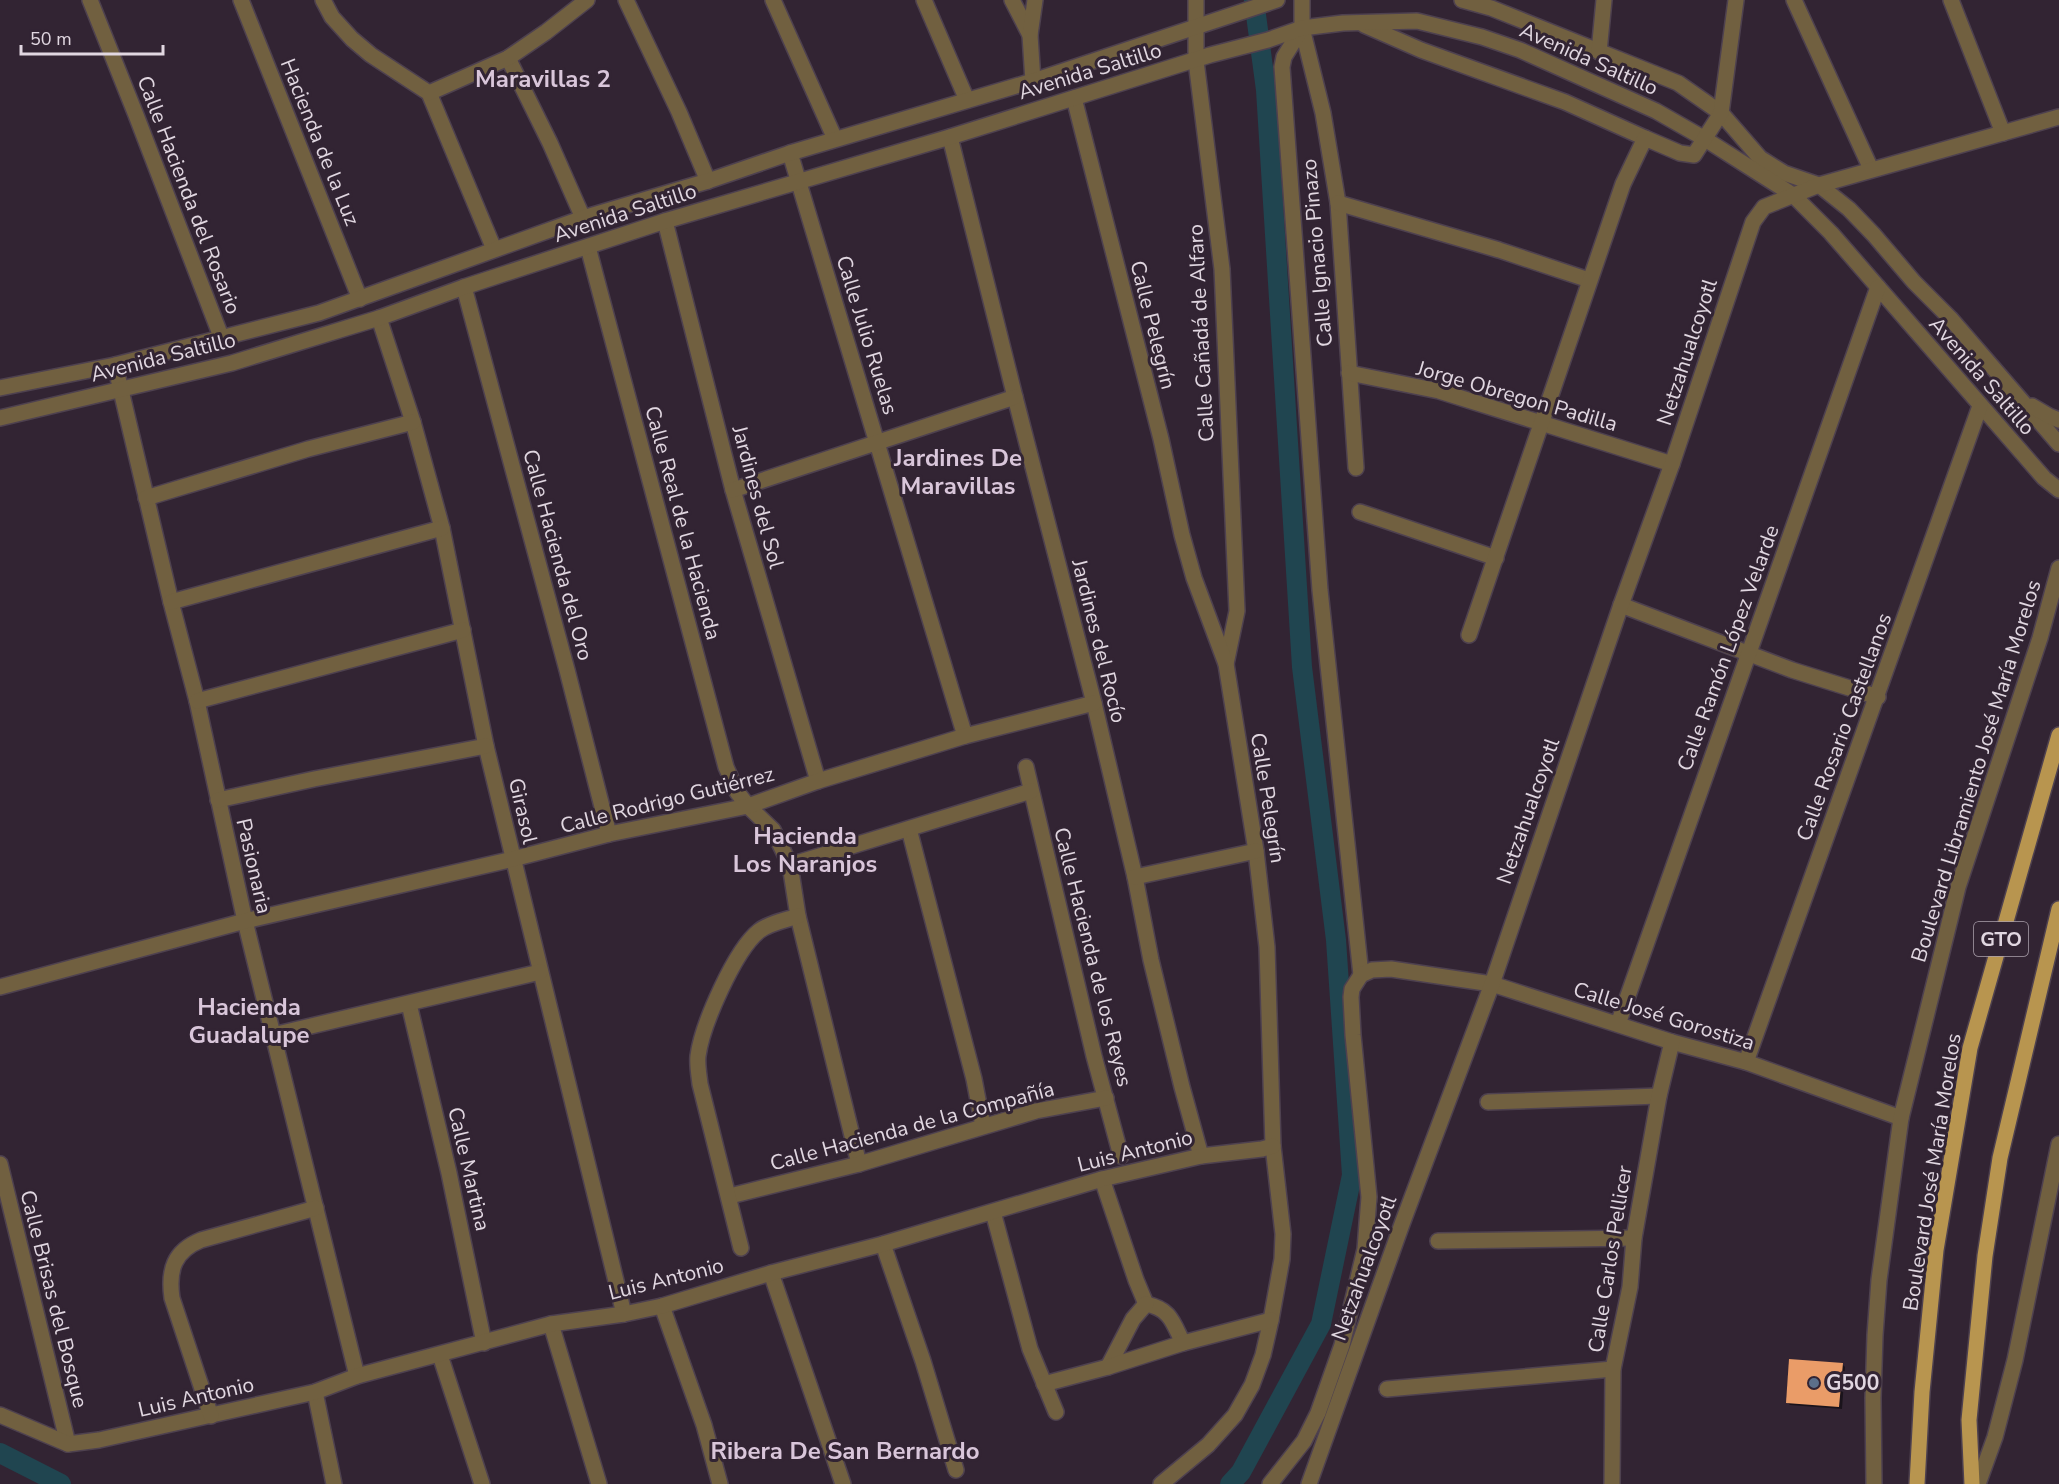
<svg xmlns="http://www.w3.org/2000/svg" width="2059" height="1484" font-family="'Nunito Sans',sans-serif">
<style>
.shadow{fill:#0007}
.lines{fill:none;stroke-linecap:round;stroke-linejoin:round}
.canal{stroke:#204550;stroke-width:20}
.building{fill:#ea9c68}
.minor-casing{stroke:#4e414f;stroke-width:18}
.major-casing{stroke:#4e414f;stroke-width:18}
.minor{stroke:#716040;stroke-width:15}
.major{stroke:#b8954f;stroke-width:15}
.service-dot{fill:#5c6f8a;stroke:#322433;stroke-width:2}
.labels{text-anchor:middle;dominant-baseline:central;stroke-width:6;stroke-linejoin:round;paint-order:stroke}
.shield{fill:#322433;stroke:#aca1ad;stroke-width:1.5}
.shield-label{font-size:20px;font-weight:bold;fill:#e1d7e1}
.street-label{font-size:21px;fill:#e1d7e1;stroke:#322433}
.poi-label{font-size:21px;font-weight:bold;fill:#e1d7e1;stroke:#322433;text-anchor:start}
.quarter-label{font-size:24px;font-weight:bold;fill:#d9c6da;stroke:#322433}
</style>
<rect width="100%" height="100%" fill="#322433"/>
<path class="shadow" d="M1842 1364 1845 1367 1842 1409 1790 1405 1787 1402Z"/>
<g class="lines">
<g class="canal">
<path d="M0 1453 61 1484"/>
<path d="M1230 1484 1241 1472 1321 1324 1352 1175 1336 940 1302 667 1266 90 1254 0"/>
</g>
</g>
<path class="building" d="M1789 1359 1843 1363 1839 1407 1786 1403Z"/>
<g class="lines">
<g class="minor-casing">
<g id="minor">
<path d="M90 0 136 115 222 339"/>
<path d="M241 0 360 299"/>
<path d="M323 0 332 17 352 39 371 55 429 93 494 249"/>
<path d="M626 0 679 112 708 181"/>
<path d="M773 0 835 139"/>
<path d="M924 0 967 100"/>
<path d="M1012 0 1030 35"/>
<path d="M1196 0V61L1222 269 1237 611 1226 664"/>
<path d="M1302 0V28L1323 113 1338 203 1356 468"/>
<path d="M1462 0 1491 8 1678 83 1721 113 1760 158 1784 173 1819 185 1849 209 1874 235 1914 282 1950 318 2059 444"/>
<path d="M1794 0 1871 169"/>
<path d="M1951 0 2003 133"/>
<path d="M1364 25 1421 50 1565 102 1645 138"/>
<path d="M1302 28 1284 57 1282 67 1320 590 1361 975"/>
<path d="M1599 52 1604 0"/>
<path d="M508 58 550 143 583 218"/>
<path d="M1033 81 1030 35 1035 0"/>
<path d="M429 93 508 58 546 32 587 0"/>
<path d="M1074 98 1161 439 1182 535 1194 578 1226 664 1256 851 1267 947 1273 1146 1283 1234 1282 1259 1271 1320 1263 1355 1252 1385 1235 1415 1208 1445 1161 1484"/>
<path d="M950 137 1015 397 1094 703 1135 877 1151 960 1182 1087 1201 1156"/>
<path d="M790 153 965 736"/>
<path d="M1338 203 1499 250 1589 280"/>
<path d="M665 221 733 490 818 781"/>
<path d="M588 247 726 767 737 792 748 806 773 830 790 865 798 916 859 1164"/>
<path d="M464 287 567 670 609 834"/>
<path d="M379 318 413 422 442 528 486 746 624 1314"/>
<path d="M115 365 171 602 197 701 245 921 357 1376"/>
<path d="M1349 373 1439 391 1672 464"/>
<path d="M0 388 115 365 319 313 583 218 708 181 790 153 1033 81 1277 0"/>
<path d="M2032 406 2049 416 2059 420"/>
<path d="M0 418 232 363 379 318 464 287 665 221 950 137 1210 55 1268 40 1302 28 1343 23 1417 21 1482 37 1520 50 1656 111 1705 139 1793 195 1831 233 2044 478 2059 490"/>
<path d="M733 490 1015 397"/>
<path d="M146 498 308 449 413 422"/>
<path d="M1360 512 1496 558"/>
<path d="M171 602 442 528"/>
<path d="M1621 605 1792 670 1878 697"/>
<path d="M1469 635 1623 184 1645 138 1680 153 1694 155 1721 113 1736 0"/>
<path d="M197 701 463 630"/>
<path d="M1026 767 1094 1056 1121 1156"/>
<path d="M218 800 314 779 486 746"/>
<path d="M909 829 974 1079 983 1126"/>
<path d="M790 865 1031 791"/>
<path d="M1135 877 1256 851"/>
<path d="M0 987 245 921 513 859 609 834 748 806 818 781 965 736 1094 703"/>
<path d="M409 1004 449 1173 484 1343"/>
<path d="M1618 1024 1878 287"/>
<path d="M273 1035 540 972"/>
<path d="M1746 1062 1980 406"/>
<path d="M1488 1102 1659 1096"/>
<path d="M0 1164 68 1444"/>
<path d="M1102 1179 1136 1280 1146 1304"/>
<path d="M730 1196 859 1164 1036 1111 1106 1098"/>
<path d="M993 1212 1030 1349 1056 1412"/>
<path d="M1438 1241 1634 1238"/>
<path d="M883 1244 923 1361 956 1470"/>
<path d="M741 1248 700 1084C699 1075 697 1065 698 1056 702 1025 735 950 759 931 769 923 786 920 798 916"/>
<path d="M771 1273 843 1484"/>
<path d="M1146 1304C1171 1309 1173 1323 1183 1343"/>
<path d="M662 1306 704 1425 720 1484"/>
<path d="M551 1324 599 1484"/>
<path d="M440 1355 482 1484"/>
<path d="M1108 1367 1133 1319 1146 1304"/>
<path d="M1044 1384 1108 1367 1183 1343 1271 1320"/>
<path d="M1387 1389 1613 1369"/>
<path d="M315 1392 334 1484"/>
<path d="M0 1415 68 1444 99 1440 315 1392 357 1376 551 1324 624 1314 662 1306 771 1273 883 1244 1102 1179 1201 1156 1262 1149 1273 1146"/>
<path d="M211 1416 172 1298C168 1270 174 1251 201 1240L316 1208"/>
<path d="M1270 1484 1304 1441 1318 1413 1342 1345 1365 1249 1369 1197 1353 1035 1351 997 1352 989 1361 975 1372 970 1391 969 1492 984 1672 1042 1746 1062 1901 1118"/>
<path d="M1309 1484 1402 1224 1492 984 1621 605 1672 464 1753 222 1764 207 1819 185 2059 117"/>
<path d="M1612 1484 1613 1369 1630 1287 1634 1238 1659 1096 1672 1042"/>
<path d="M1874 1484 1873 1398 1875 1335 1879 1280 1901 1118 1958 887 2040 638 2059 568"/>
<path d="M1978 1484 1995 1437 2015 1360 2059 1144"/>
</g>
</g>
<g class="major-casing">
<g id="major">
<path d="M1917 1484 1922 1392 1936 1250 1970 1048 2059 735"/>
<path d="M1972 1484 1969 1420 1985 1256 2000 1158 2059 909"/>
</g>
</g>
<use href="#minor" class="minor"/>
<use href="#major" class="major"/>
</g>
<circle class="service-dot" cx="1814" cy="1383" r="6"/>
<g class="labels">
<rect class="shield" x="1974" y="922" width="54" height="34" rx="4.5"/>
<g class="shield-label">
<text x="2001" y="939">GTO</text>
</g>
<g class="street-label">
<text transform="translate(1589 59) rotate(24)">Avenida Saltillo</text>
<text transform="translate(1090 71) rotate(-17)">Avenida Saltillo</text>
<text transform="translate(320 142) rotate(68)">Hacienda de la Luz</text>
<text transform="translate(189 195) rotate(69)">Calle Hacienda del Rosario</text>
<text transform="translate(625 213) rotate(-18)">Avenida Saltillo</text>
<text transform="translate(1317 253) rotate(-95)">Calle Ignacio Pinazo</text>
<text transform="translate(1153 325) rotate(76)">Calle Pelegrín</text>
<text transform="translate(1201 333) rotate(-93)">Calle Cañadá de Alfaro</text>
<text transform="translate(867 335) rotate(73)">Calle Julio Ruelas</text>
<text transform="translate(1687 352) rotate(-72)">Netzahualcoyotl</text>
<text transform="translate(163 357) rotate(-14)">Avenida Saltillo</text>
<text transform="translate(1982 376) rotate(49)">Avenida Saltillo</text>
<text transform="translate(1517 396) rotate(16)">Jorge Obregon Padilla</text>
<text transform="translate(758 497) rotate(75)">Jardines del Sol</text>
<text transform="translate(683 523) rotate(75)">Calle Real de la Hacienda</text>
<text transform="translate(558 555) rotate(75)">Calle Hacienda del Oro</text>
<text transform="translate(1099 641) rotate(76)">Jardines del Rocío</text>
<text transform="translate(1728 648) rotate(-70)">Calle Ramón López Velarde</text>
<text transform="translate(1844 727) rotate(-70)">Calle Rosario Castellanos</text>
<text transform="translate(1976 771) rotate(-73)">Boulevard Libramiento José María Morelos</text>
<text transform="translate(1268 798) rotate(81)">Calle Pelegrín</text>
<text transform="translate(667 800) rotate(-14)">Calle Rodrigo Gutiérrez</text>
<text transform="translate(523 811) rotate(77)">Girasol</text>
<text transform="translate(1528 811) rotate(-71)">Netzahualcoyotl</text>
<text transform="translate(254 866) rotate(77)">Pasionaria</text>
<text transform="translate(1093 957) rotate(76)">Calle Hacienda de los Reyes</text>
<text transform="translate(1664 1016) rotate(17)">Calle José Gorostiza</text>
<text transform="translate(912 1126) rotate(-15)">Calle Hacienda de la Compañía</text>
<text transform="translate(1135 1151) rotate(-14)">Luis Antonio</text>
<text transform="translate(469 1169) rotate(77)">Calle Martina</text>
<text transform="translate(1932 1172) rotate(-81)">Boulevard José María Morelos</text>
<text transform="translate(1610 1259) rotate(-81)">Calle Carlos Pellicer</text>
<text transform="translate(1364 1268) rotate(-70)">Netzahualcoyotl</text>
<text transform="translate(666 1279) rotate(-14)">Luis Antonio</text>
<text transform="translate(54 1299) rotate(76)">Calle Brisas del Bosque</text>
<text transform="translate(196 1397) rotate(-13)">Luis Antonio</text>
</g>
<g class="poi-label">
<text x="1826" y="1383">G500</text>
</g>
<g class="quarter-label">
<text x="543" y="79">Maravillas 2</text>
<text x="958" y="458">Jardines De<tspan x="958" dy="28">Maravillas</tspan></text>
<text x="805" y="836">Hacienda<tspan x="805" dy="28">Los Naranjos</tspan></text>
<text x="249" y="1007">Hacienda<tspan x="249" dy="28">Guadalupe</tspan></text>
<text x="845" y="1451">Ribera De San Bernardo</text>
</g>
</g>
<path d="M21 45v9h142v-9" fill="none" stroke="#e1d7e1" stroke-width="3"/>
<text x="30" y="45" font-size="18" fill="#e1d7e1" stroke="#322433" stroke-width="4.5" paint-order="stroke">50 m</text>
</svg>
